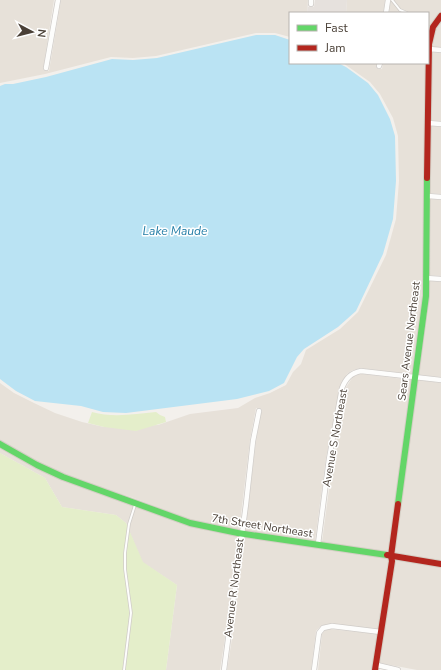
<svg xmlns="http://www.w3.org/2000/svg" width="441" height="670" font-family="'Nunito Sans',sans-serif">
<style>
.residential{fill:#e7e1d9}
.industrial{fill:#e6e1dd}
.green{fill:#e4eeca}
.water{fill:#bae3f3}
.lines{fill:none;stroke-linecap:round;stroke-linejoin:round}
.lane-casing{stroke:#d0ccc8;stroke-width:3.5}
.street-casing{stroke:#d0ccc8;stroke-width:6}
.fast-casing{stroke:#d4cec4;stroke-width:8}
.jam-casing{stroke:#d4cec4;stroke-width:8}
.lane{stroke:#fdfdfc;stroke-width:2}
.street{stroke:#fdfdfc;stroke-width:4.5}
.fast{stroke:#63d668;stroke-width:6}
.jam{stroke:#b3261e;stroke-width:6}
.labels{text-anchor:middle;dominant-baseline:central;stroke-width:3;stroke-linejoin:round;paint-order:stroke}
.street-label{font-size:11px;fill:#4a4037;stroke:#fff}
.water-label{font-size:12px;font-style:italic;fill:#237da6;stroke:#fff}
</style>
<rect width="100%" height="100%" fill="#f3f0ec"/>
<g class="residential">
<path d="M0 0H54L43 70 49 71 61 0H308L307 13H290V37L275 33H256L156 56 133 58 111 57 45 74 0 83Z"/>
<path d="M347 0H385L383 13H346Z"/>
<path d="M391 0H441V12L436 17 428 29V13H389Z"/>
<path d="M441 20V47H432L433 32Z"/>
<path d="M432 52 441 53V121L431 120Z"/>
<path d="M343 63H377L376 68 382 69 383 63H425V196L423 295 413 374 360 368 351 371 347 374 341 383 326 458 315 541 245 532 256 441 262 409 256 408 250 440 239 531 209 525 191 520 131 497 86 483 38 463 0 441V383L14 393 34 403 55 413 82 422 104 427 158 425 190 414 238 408 255 398 270 393 286 385 293 372 301 364 306 350 340 329 358 312 386 255 396 219 399 181 398 136 393 118 380 94 370 82Z"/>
<path d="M431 126 441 127V194L431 193Z"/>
<path d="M431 199 441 200V276L430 275Z"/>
<path d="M430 281 441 282V377L419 375 428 313Z"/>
<path d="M362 374 412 380 389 552 322 542 333 459 345 389 352 378 355 375Z"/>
<path d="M418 380 441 383V561L395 553Z"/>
<path d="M0 447 35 468 84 488 189 525 208 531 238 536 227 625 220 670H166L177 585 142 562 126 523 116 515 62 507 45 478 0 453Z"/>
<path d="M244 537 389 558 378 629 332 624H328L320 627 316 631 311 670H227L234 626Z"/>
<path d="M395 559 441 567V670H417L380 663Z"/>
<path d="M329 629 378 634 372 670H318L322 634 324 631Z"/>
</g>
<path class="industrial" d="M315 0H347L346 13H307L308 1V7H314Z"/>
<g class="green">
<path d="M92 412C113 418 135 414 156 412L160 415 165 417 166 422 136 431 104 427 88 423Z"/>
<path d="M0 453 45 478 62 507 116 515 126 523 143 562 177 585 166 670H0Z"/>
</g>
<path class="water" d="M256 35H275L290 40V63H338L346 67 368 83 378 95 390 119 395 136 396 181 393 219 383 254 356 311 338 327 304 349 297 357 284 383 269 391 237 399 126 413 103 412 81 406 35 401 16 391 0 379V86L5 84H13L46 77 112 59 133 60 157 58Z"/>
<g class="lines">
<g class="lane-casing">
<g id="lane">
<path d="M392 0 400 10 407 13"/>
<path d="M124 670 131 613 125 569V553L129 524 135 505"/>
</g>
</g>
<g class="street-casing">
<g id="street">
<path d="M311 4V0"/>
<path d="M386 13 388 0"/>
<path d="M429 49 441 50"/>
<path d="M379 66 380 63"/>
<path d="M46 68 58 0"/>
<path d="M428 123 441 124"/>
<path d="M428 196 441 197"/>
<path d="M426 278 441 279"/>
<path d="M318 544 329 459 342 388C346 378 351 373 361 371L441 380"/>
<path d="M377 665 398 670"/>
<path d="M224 670 246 504 253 441 259 411"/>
<path d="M314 670 319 633 323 628 332 626 381 632"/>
</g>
</g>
<g class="fast-casing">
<g id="fast">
<path d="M0 444 37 465 63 477 190 523 238 533 387 555"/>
<path d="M398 504 426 296 427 178"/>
</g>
</g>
<g class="jam-casing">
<g id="jam">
<path d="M427 178 429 44 433 27 441 16"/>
<path d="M387 555 441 564"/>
<path d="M375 670 392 561 391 556 398 504"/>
</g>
</g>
<use href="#lane" class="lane"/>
<use href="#street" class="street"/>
<use href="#fast" class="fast"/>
<use href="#jam" class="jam"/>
</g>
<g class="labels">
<g class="street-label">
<text transform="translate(409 341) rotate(-83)">Sears Avenue Northeast</text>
<text transform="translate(335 438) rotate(-80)">Avenue S Northeast</text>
<text transform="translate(262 526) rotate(9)">7th Street Northeast</text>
<text transform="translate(234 588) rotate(-83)">Avenue R Northeast</text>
</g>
<g class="water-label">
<text x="175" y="231">Lake Maude</text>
</g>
</g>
<rect x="289" y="12" width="140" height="52" fill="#ffffff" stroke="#b7b3af"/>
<rect x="297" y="25" width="20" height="6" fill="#63d668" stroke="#b7b3af"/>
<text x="325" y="32" font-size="12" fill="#4a4037">Fast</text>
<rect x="297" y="45" width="20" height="6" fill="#b3261e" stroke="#b7b3af"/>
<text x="325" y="52" font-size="12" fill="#4a4037">Jam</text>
<g transform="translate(32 32) rotate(97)" stroke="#ffffff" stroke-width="3" paint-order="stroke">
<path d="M0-3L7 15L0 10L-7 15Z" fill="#4a4037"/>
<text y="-6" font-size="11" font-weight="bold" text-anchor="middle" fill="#4a4037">N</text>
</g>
</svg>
